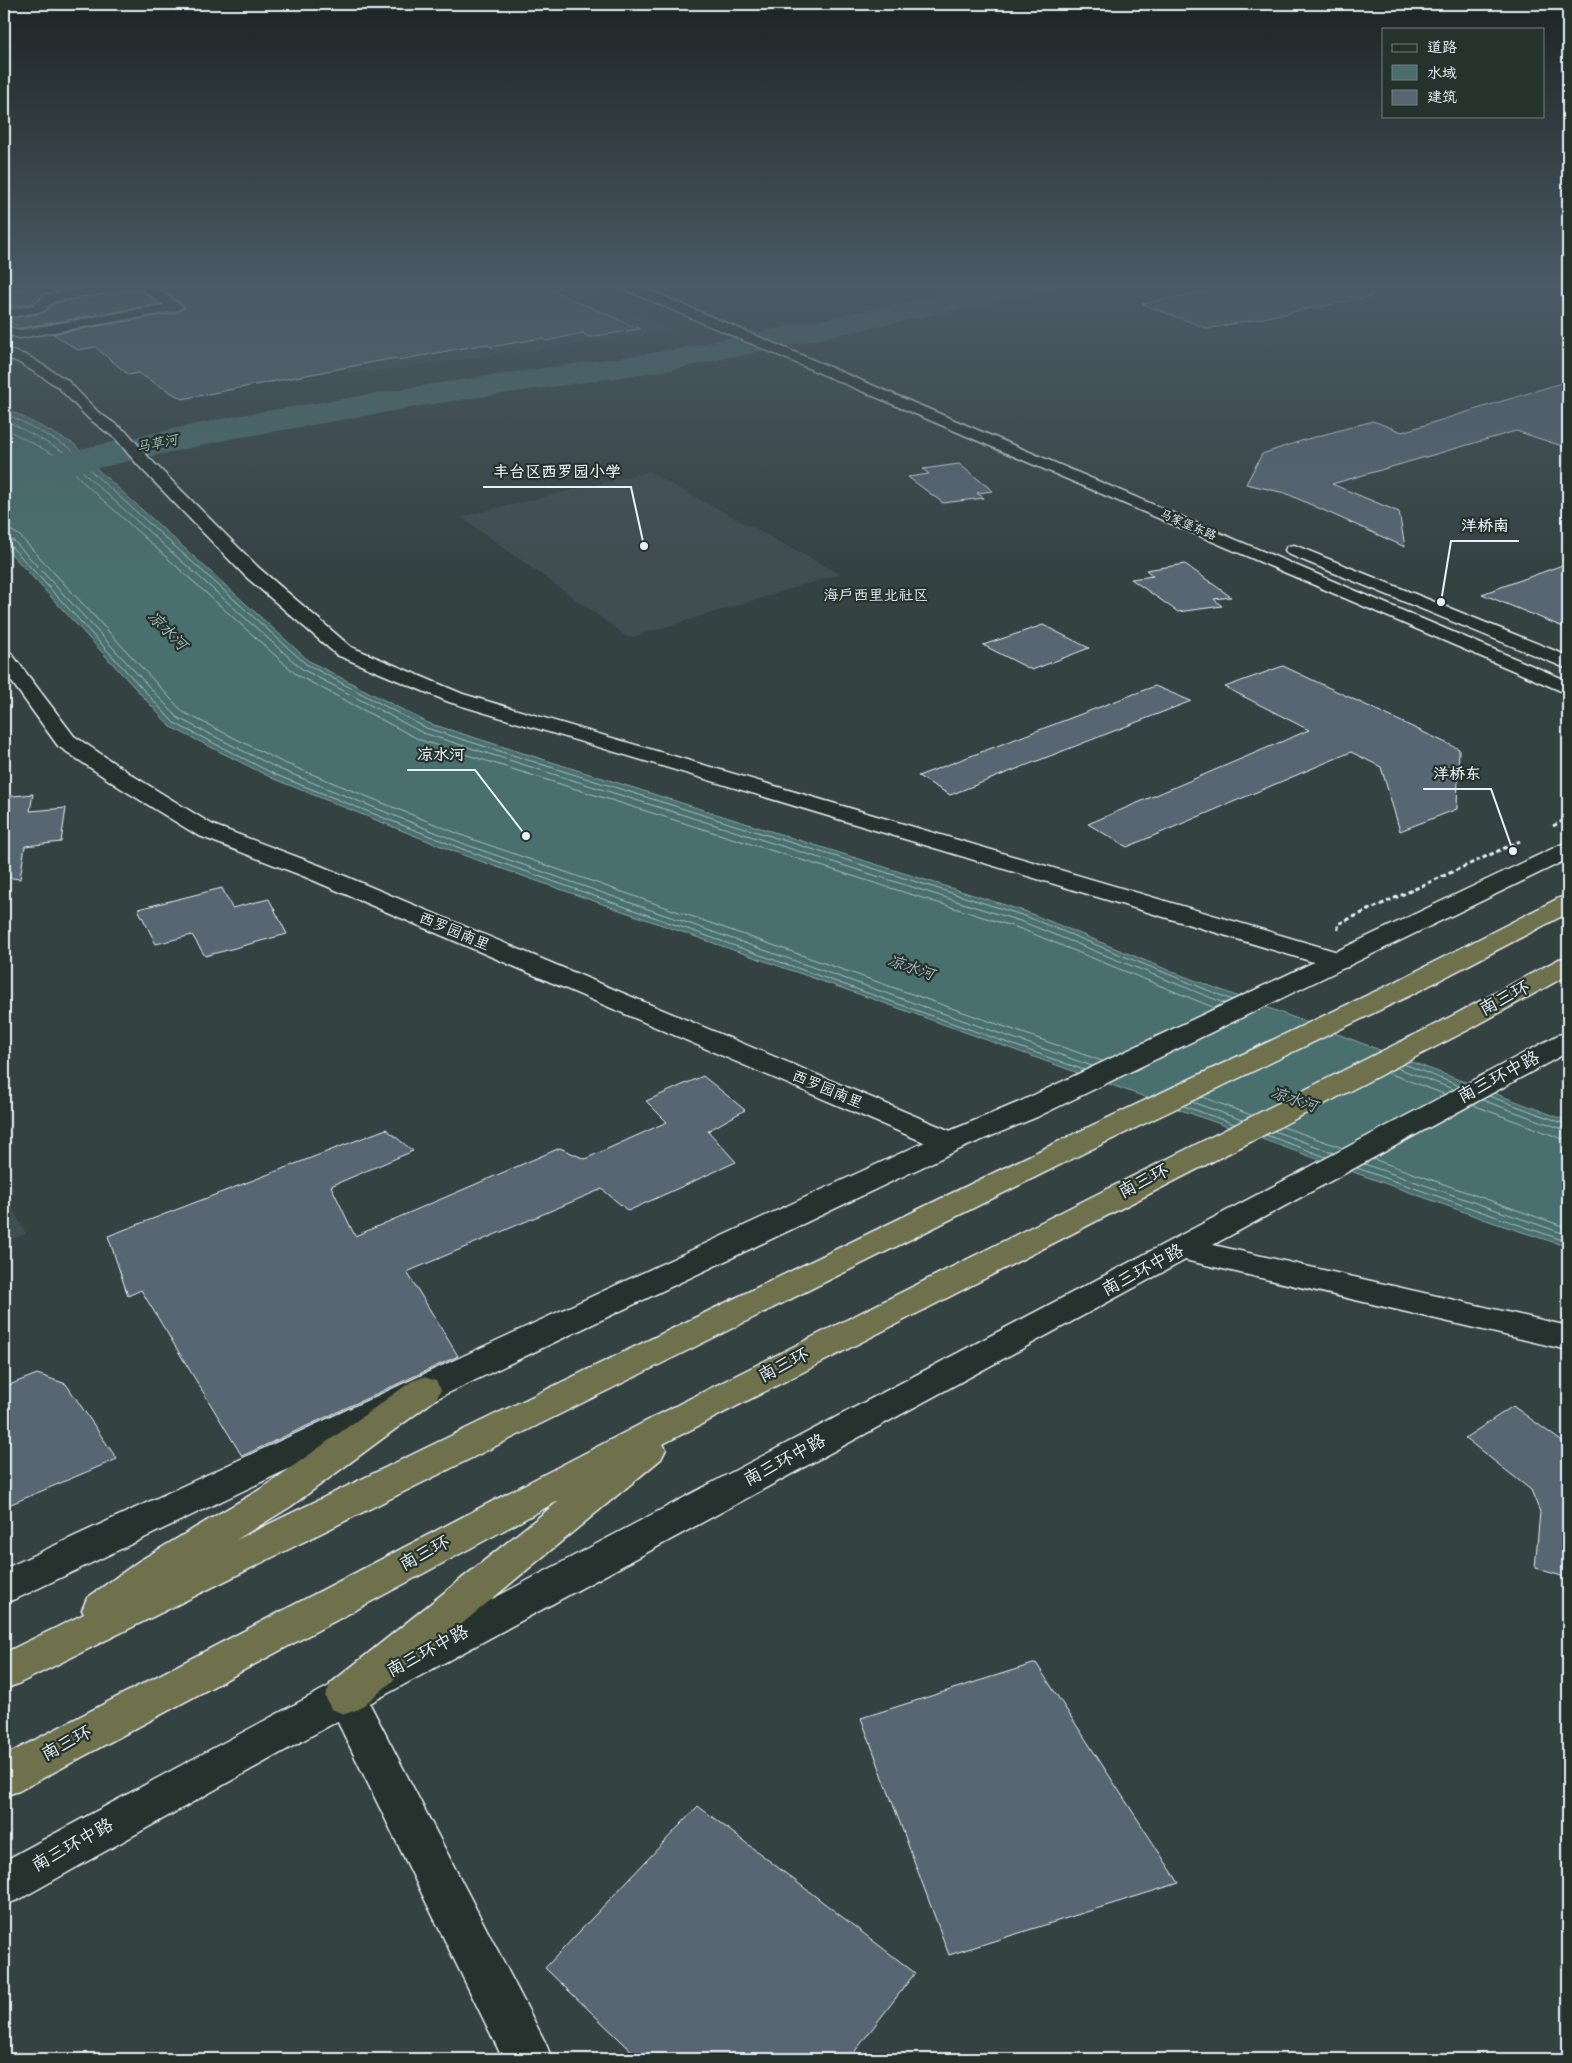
<svg xmlns="http://www.w3.org/2000/svg" width="1572" height="2063" font-family="Kalam,'LXGW WenKai TC',sans-serif">
<style>
.built{fill:#404d51}
.water{fill:#4a6f6e;stroke:#89a3a5}
.lines{fill:none;stroke-linecap:round;stroke-linejoin:round}
.shore{stroke:#a9bdc1;stroke-width:1}
.river{fill:#4a6f6e;fill-rule:evenodd}
.building{fill:#586673;stroke:#e8f1f8}
.street-casing{stroke:#e8f1f8;stroke-width:3}
.secondary-casing{stroke:#e8f1f8;stroke-width:3}
.highway-casing{stroke:#e8f1f8;stroke-width:3}
.path{stroke:#e8f1f8;stroke-width:3;stroke-dasharray:4.5 3;stroke-linecap:butt}
.street{fill:#26332d;fill-rule:evenodd}
.secondary{fill:#26332d;fill-rule:evenodd}
.highway{fill:#6e714b;fill-rule:evenodd}
.labels{text-anchor:middle;dominant-baseline:central;stroke-width:4.5;stroke-linejoin:round;paint-order:stroke}
.far-street-label{font-size:12px;fill:#e8f1f8;stroke:#26332d}
.far-water-label{font-size:14px;font-style:italic;fill:#a9bdc1;stroke:#26332d}
.far-quarter-label{font-size:15px;fill:#e8f1f8;stroke:#26332d}
.street-label{font-size:15px;fill:#e8f1f8;stroke:#26332d}
.water-label{font-size:16px;font-style:italic;fill:#a9bdc1;stroke:#26332d}
.near-street-label{font-size:18px;fill:#e8f1f8;stroke:#26332d}
.leader{fill:none;stroke:#e8f1f8;stroke-width:2}
.callout-dot{fill:#e8f1f8;stroke:#26332d;stroke-width:2}
.callout-label{font-size:16px;text-anchor:middle;font-weight:bold;fill:#e8f1f8;stroke:#26332d;stroke-width:4.5;stroke-linejoin:round;paint-order:stroke}
</style>
<rect width="100%" height="100%" fill="#354242"/>
<filter id="ink" filterUnits="userSpaceOnUse"><feTurbulence type="fractalNoise" baseFrequency=".02" numOctaves="2"/><feDisplacementMap in="SourceGraphic" scale="10" xChannelSelector="R" yChannelSelector="G"/><feConvolveMatrix kernelMatrix="1 2 1 2 8 2 1 2 1" color-interpolation-filters="sRGB"/></filter>
<g filter="url(#ink)">
<g class="built">
<path d="M424 283H567L675 331 351 374 267 310Z"/>
<path d="M648 472 840 574 629 638 461 517Z"/>
<path d="M4 1191 26 1234 4 1242Z"/>
</g>
<path class="water" d="M4 407 74 444 97 469 309 661 428 723 1027 912 1173 972 1568 1121V1247L1492 1222 887 1004 463 855 274 779 171 727 4 546Z"/>
<g class="lines">
<g class="shore">
<path d="M4 412 70 448 93 473 306 664 426 728 1025 916 1232 1000"/>
<path d="M4 419 66 453 89 478 302 669 423 733 1023 922 1224 1003"/>
<path d="M4 428 62 459 84 483 297 675 420 740 1021 929 1215 1008"/>
<path d="M4 530 12 531 19 535 183 712 282 762 469 838 1102 1061"/>
<path d="M4 537 14 541 178 718 279 769 467 845 1092 1066"/>
<path d="M4 544 10 545 174 723 276 775 465 850 1084 1070"/>
<path d="M1404 1064 1460 1086"/>
<path d="M1397 1068 1453 1089"/>
<path d="M1388 1073 1444 1094"/>
<path d="M1489 1096 1568 1125"/>
<path d="M1202 1097 1251 1115"/>
<path d="M1482 1100 1568 1131"/>
<path d="M1192 1102 1242 1120"/>
<path d="M1473 1105 1560 1138 1568 1139"/>
<path d="M1184 1106 1234 1124"/>
<path d="M1283 1127 1343 1148"/>
<path d="M1274 1131 1334 1153"/>
<path d="M1266 1135 1326 1157"/>
<path d="M1373 1159 1568 1228"/>
<path d="M1364 1164 1568 1235"/>
<path d="M1357 1168 1568 1242"/>
</g>
<path class="river" d="M1000 283H1057L1053 289 1042 292 671 370 439 403 230 439 11 487 4 485V465L230 417 439 383 671 350Z"/>
</g>
<g class="building">
<path d="M56 283H110L45 293 34 303 4 308V293Z"/>
<path d="M153 283H526L533 286 535 283 640 329 589 337 583 333 546 341 542 338 491 347 486 344 398 360 395 358 182 399 138 373 129 375 95 347 78 350 53 334 176 313 185 308Z"/>
<path d="M1228 283H1371L1372 296 1208 329 1142 304 1227 287Z"/>
<path d="M139 289 159 304 20 328 7 319 44 313 55 303Z"/>
<path d="M1568 381V448L1516 431 1332 484 1399 512 1405 547 1285 493 1246 484 1262 454 1304 440 1373 421 1402 432Z"/>
<path d="M959 464 993 491 977 493 984 498 943 503 908 477 929 474 923 469Z"/>
<path d="M1568 563V629L1482 594Z"/>
<path d="M1185 564 1231 597 1214 599 1222 606 1178 612 1131 579 1153 576 1146 570Z"/>
<path d="M1043 625 1089 648 1032 670 983 645Z"/>
<path d="M1283 666 1459 749 1457 809 1400 831 1381 767 1351 752 1127 847 1088 824 1309 730 1225 687Z"/>
<path d="M1155 686 1191 701 950 795 918 776Z"/>
<path d="M33 794 30 811 66 808 61 842 25 846 20 879 4 877V797Z"/>
<path d="M222 888 232 908 269 899 287 934 205 956 192 935 156 944 138 909Z"/>
<path d="M703 1076 745 1110 708 1131 736 1162 628 1211 602 1189 407 1272 458 1356 242 1456 141 1290 128 1296 108 1236 386 1129 413 1151 331 1186 355 1236 560 1148 585 1159 667 1122 646 1101Z"/>
<path d="M37 1374 66 1384 117 1459 4 1507V1387Z"/>
<path d="M1513 1406 1568 1446V1578L1535 1568 1540 1512 1531 1490 1465 1438Z"/>
<path d="M1036 1663 1179 1883 949 1955 861 1718Z"/>
<path d="M698 1806 915 1973 849 2059H640L545 1968Z"/>
</g>
<g class="lines">
<g class="street-casing">
<g id="street">
<path d="M4 283H36L30 287 4 291Z"/>
<path d="M120 283H150L183 307 176 311 20 338 4 334V326L20 330 164 305 139 287 54 301 44 311 4 318V310L35 305 45 295 50 294Z"/>
<path d="M4 348 28 356 67 380 98 412 128 433 149 458 259 568 351 647 463 694 1348 955 1352 961 1348 967 1339 969 1330 967 449 702 337 655 245 576 137 464 116 439 88 418 57 386 18 362 4 357Z"/>
<path d="M4 651 11 653 74 736 135 777 213 825 321 866 960 1135 965 1142 960 1149 950 1152 940 1149 303 876 197 835 119 787 58 746 4 671Z"/>
<path d="M1183 1238 1568 1326V1350L1172 1257 1167 1249 1172 1241Z"/>
<path d="M345 1678 359 1683 545 2042 552 2059H503L325 1696 331 1683Z"/>
</g>
</g>
<g class="secondary-casing">
<g id="secondary">
<path d="M616 283H632L1568 681V694L617 286Z"/>
<path d="M1294 545 1568 656V669L1288 554 1285 550 1288 546Z"/>
<path d="M1568 843V859L1037 1117 960 1149 18 1598 4 1603V1569L940 1135 1017 1103 1560 845Z"/>
<path d="M1568 1033V1052L359 1709 20 1899 4 1905V1861C520 1581 1041 1311 1558 1035Z"/>
</g>
</g>
<g class="highway-casing">
<g id="highway">
<path d="M1568 896V913L1411 995 1096 1147 18 1684 4 1689V1653L84 1614 82 1610 87 1598 139 1561 264 1487 412 1381 424 1377 436 1381 441 1390 436 1399 290 1507 236 1540 1076 1133 1393 983 1559 898Z"/>
<path d="M1568 957V975L1470 1029 663 1444 666 1449 661 1459 359 1709 345 1714 331 1709 325 1696 331 1683 560 1500 19 1791 4 1796V1756L683 1402 1450 1017 1559 959Z"/>
</g>
</g>
<g class="path">
<path d="M1553 826 1568 818"/>
<path d="M1338 930V924L1520 841"/>
</g>
<use href="#street" class="street"/>
<use href="#secondary" class="secondary"/>
<use href="#highway" class="highway"/>
</g>
</g>
<linearGradient id="sky" x2="0" y2="1"><stop stop-color="#1d2424"/><stop offset="0.5" stop-color="#4b5a65"/><stop offset="1" stop-color="#4b5a65" stop-opacity="0"/></linearGradient>
<rect width="1572" height="571" fill="url(#sky)"/>
<g class="labels">
<g class="far-street-label">
<text transform="translate(1188 525) rotate(23)">马家堡东路</text>
</g>
<g class="far-water-label">
<text transform="translate(157 444) rotate(-12)">马草河</text>
</g>
<g class="far-quarter-label">
<text x="876" y="596">海户西里北社区</text>
</g>
<g class="street-label">
<text transform="translate(454 932) rotate(23)">西罗园南里</text>
<text transform="translate(827 1090) rotate(23)">西罗园南里</text>
</g>
<g class="water-label">
<text transform="translate(167 631) rotate(45)">凉水河</text>
<text transform="translate(911 968) rotate(19)">凉水河</text>
<text transform="translate(1294 1100) rotate(19)">凉水河</text>
</g>
<g class="near-street-label">
<text transform="translate(1505 999) rotate(-28)">南三环</text>
<text transform="translate(1499 1078) rotate(-28)">南三环中路</text>
<text transform="translate(1144 1182) rotate(-27)">南三环</text>
<text transform="translate(1143 1271) rotate(-28)">南三环中路</text>
<text transform="translate(784 1366) rotate(-27)">南三环</text>
<text transform="translate(785 1461) rotate(-28)">南三环中路</text>
<text transform="translate(425 1554) rotate(-28)">南三环</text>
<text transform="translate(428 1652) rotate(-28)">南三环中路</text>
<text transform="translate(67 1744) rotate(-28)">南三环</text>
<text transform="translate(73 1846) rotate(-29)">南三环中路</text>
</g>
</g>
<path class="leader" d="M644 546L631 487H483M1441 602L1451 541H1519M526 836L475 770H407M1513 851L1491 789H1423"/>
<g class="callout-dot">
<circle cx="644" cy="546" r="5"/>
<circle cx="1441" cy="602" r="5"/>
<circle cx="526" cy="836" r="5"/>
<circle cx="1513" cy="851" r="5"/>
</g>
<g class="callout-label">
<text x="557" y="477">丰台区西罗园小学</text>
<text x="1485" y="531">洋桥南</text>
<text x="441" y="760">凉水河</text>
<text x="1457" y="779">洋桥东</text>
</g>
<rect width="1572" height="2063" fill="none" stroke="#26332d" stroke-width="20"/>
<rect x="10" y="10" width="1552" height="2043" fill="none" stroke="#e8f1f8" stroke-width="2" filter="url(#ink)"/>
<rect x="1382" y="28" width="162" height="90" fill="#26332d" stroke="#747f7e"/>
<rect x="1392" y="44" width="25" height="8" fill="#26332d" stroke="#747f7e"/>
<text x="1427" y="52" font-size="15" fill="#e8f1f8">道路</text>
<rect x="1392" y="65" width="25" height="15" fill="#4a6f6e" stroke="#747f7e"/>
<text x="1427" y="78" font-size="15" fill="#e8f1f8">水域</text>
<rect x="1392" y="90" width="25" height="15" fill="#586673" stroke="#747f7e"/>
<text x="1427" y="102" font-size="15" fill="#e8f1f8">建筑</text>
</svg>
